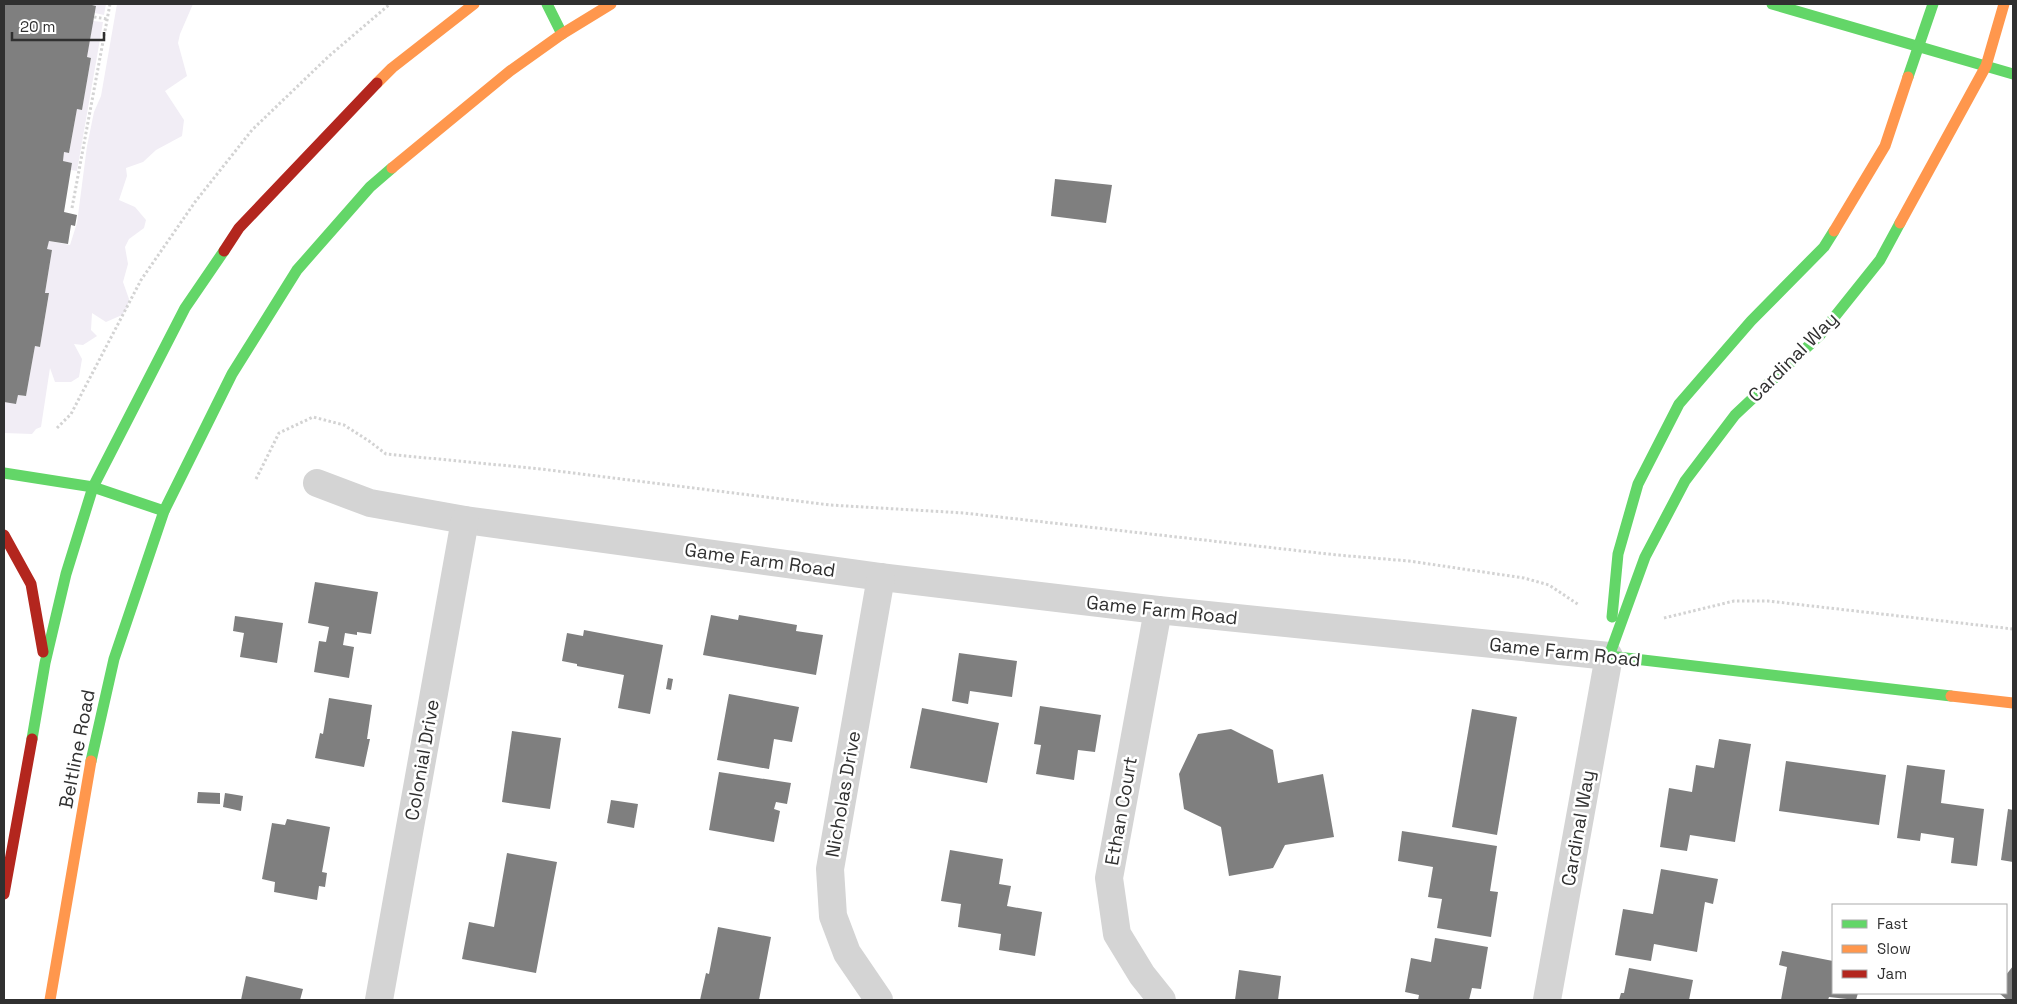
<svg xmlns="http://www.w3.org/2000/svg" width="2017" height="1004" font-family="'Space Grotesk',sans-serif">
<style>
.green{fill:#f1edf5}
.building{fill:#7f7f7f}
.lines{fill:none;stroke-linecap:round;stroke-linejoin:round}
.path{stroke:#d3d3d3;stroke-width:3;stroke-dasharray:2.5 2.5;stroke-linecap:butt}
.street{stroke:#d4d4d4;stroke-width:28}
.fast{stroke:#63d668;stroke-width:11}
.slow{stroke:#ff974d;stroke-width:11}
.jam{stroke:#b3261e;stroke-width:11}
.labels{text-anchor:middle;dominant-baseline:central;stroke-width:5;stroke-linejoin:round;paint-order:stroke}
.street-label{font-size:19px;fill:#303030;stroke:#fff}
</style>
<rect width="100%" height="100%" fill="#fff"/>
<g class="green">
<path d="M88 4H106L104 15 95 13 96 6Z"/>
<path d="M117 4H193L180 34 178 43 187 76 165 91 184 120 182 136 156 150 143 162 126 168 127 176 119 200 135 207 146 220 144 228 129 239 125 247 128 264 123 282 129 299 127 308 122 315 106 322 92 313 91 330 97 336 83 345 74 344 82 359 79 377 71 382H55L50 368 41 427 36 429 32 434 4 433V402L16 404 18 395 26 396 35 346 40 347 49 294 45 293 52 250 47 249 49 241 70 245 77 223 87 146 94 112 101 96Z"/>
<path d="M93 21 103 22 77 171 71 170 72 163 63 161 64 152 69 153 77 109H82L91 58 87 57Z"/>
</g>
<g class="building">
<path d="M4 4H88L96 6 87 57 91 58 82 110 77 109 69 153 64 152 63 161 72 163 64 212 77 215 75 226 71 225 68 244 49 241 47 249 52 250 45 293H49L40 347 35 346 26 396 18 395 16 404 4 402Z"/>
<path d="M1055 179 1112 185 1106 223 1051 216Z"/>
<path d="M315 582 378 592 371 634 357 632V635L345 633 343 645 354 647 349 678 314 672 319 641 326 642 329 627 308 623Z"/>
<path d="M711 615 738 620 739 615 797 625 796 631 823 635 816 675 703 655Z"/>
<path d="M235 616 283 623 277 663 240 657 244 633 233 631Z"/>
<path d="M584 630 663 645 650 714 618 708 624 675 577 666V664L562 661 567 633 583 636Z"/>
<path d="M959 653 1017 661 1012 697 970 691 968 704 952 701Z"/>
<path d="M668 678 673 679 671 690 666 689Z"/>
<path d="M729 694 799 707 792 742 774 739 769 769 717 760Z"/>
<path d="M329 698 372 705 367 739H370L364 767 315 758 320 733 323 734Z"/>
<path d="M1040 706 1101 715 1095 752 1078 750 1074 780 1036 774 1041 745 1034 744Z"/>
<path d="M922 708 999 723 987 783 910 768Z"/>
<path d="M1472 709 1517 717 1497 835 1452 827Z"/>
<path d="M1231 729 1273 750 1278 783 1323 774 1334 837 1285 845 1273 868 1229 876 1221 827 1184 809 1179 774 1198 734Z"/>
<path d="M512 731 561 738 550 809 502 802Z"/>
<path d="M1719 739 1751 744 1735 842 1690 835 1687 851 1660 847 1669 788 1692 792 1696 765 1714 768Z"/>
<path d="M1786 761 1886 775 1879 825 1779 811Z"/>
<path d="M1907 765 1945 770 1941 803 1984 809 1977 866 1951 863 1954 838 1921 833 1920 841 1897 838Z"/>
<path d="M719 772 791 783 787 804 776 802 774 809 780 811 774 842 709 830Z"/>
<path d="M198 792 220 793V804L197 803Z"/>
<path d="M225 793 243 796 241 811 223 807Z"/>
<path d="M611 800 638 804 634 828 607 823Z"/>
<path d="M2008 809 2013 810V862L2001 860Z"/>
<path d="M287 819 330 827 322 872 327 873 325 887 319 886 317 900 274 892 275 882 262 879 272 823 285 825Z"/>
<path d="M1402 831 1497 846 1490 891 1498 892 1491 937 1437 928 1442 899 1428 897 1433 867 1398 861Z"/>
<path d="M950 850 1003 859 999 884 1011 886 1007 906 1042 912 1035 956 999 950 1001 934 958 927 961 904 941 901Z"/>
<path d="M507 853 557 862 536 973 462 959 469 922 494 927Z"/>
<path d="M1661 869 1718 879 1713 904 1705 902 1697 952 1654 944 1651 961 1615 955 1623 909 1653 914Z"/>
<path d="M718 927 771 937 759 1000H700L706 973 709 974Z"/>
<path d="M1435 938 1488 947 1481 989 1472 988 1469 1000H1418L1419 995 1405 992 1411 958 1431 962Z"/>
<path d="M1782 951 1833 961V993H1858L1856 1000 1829 997 1828 1000H1781L1787 967 1779 965Z"/>
<path d="M2013 966V1000H2007L1999 993H2006V975Z"/>
<path d="M1629 968 1693 980 1689 1000H1619L1621 993H1624Z"/>
<path d="M1239 970 1281 976 1278 1000H1235Z"/>
<path d="M246 976 303 989 300 1000H241Z"/>
</g>
<g class="lines">
<g class="path">
<path d="M94 17 107 19"/>
<path d="M72 208 110 4"/>
<path d="M57 428 71 414 141 280 195 202 252 130 329 56 390 4"/>
<path d="M256 479 279 433 313 417 344 425 369 441 386 454 541 469 830 505 964 513 1337 555 1409 561 1524 578 1549 585 1579 605"/>
<path d="M1664 618 1734 601H1768L2013 629"/>
</g>
<g class="street">
<path d="M317 483 370 503 465 520 881 577 1158 610 1609 656 1547 1000"/>
<path d="M1158 610 1109 878 1117 934 1142 975 1162 1000"/>
<path d="M379 1000 465 520"/>
<path d="M879 1000 847 953 833 916 830 869 881 577"/>
</g>
<g class="fast">
<path d="M547 4 562 34"/>
<path d="M1772 4 2013 74"/>
<path d="M1908 77 1933 4"/>
<path d="M4 473 93 487 164 511"/>
<path d="M1612 617 1618 554 1638 484 1679 404 1751 321 1824 247 1834 231"/>
<path d="M1609 656 1645 557 1685 481 1735 415 1820 335 1880 260 1900 223"/>
<path d="M1609 656 1951 696"/>
<path d="M32 739 45 663 66 574 93 487 185 308 224 251"/>
<path d="M91 761 114 659 164 511 232 374 297 270 370 187 392 168"/>
</g>
<g class="slow">
<path d="M377 83 392 68 474 4"/>
<path d="M392 168 510 71 562 34 611 4"/>
<path d="M1900 223 1986 66 2004 4"/>
<path d="M1834 231 1885 146 1908 77"/>
<path d="M1951 696 2013 703"/>
<path d="M50 1000 91 761"/>
</g>
<g class="jam">
<path d="M224 251 239 228 377 83"/>
<path d="M4 535 31 584 43 652"/>
<path d="M4 894 32 739"/>
</g>
</g>
<g class="labels">
<g class="street-label">
<text transform="translate(1793 357) rotate(-45)">Cardinal Way</text>
<text transform="translate(760 560) rotate(8)">Game Farm Road</text>
<text transform="translate(1162 610) rotate(6)">Game Farm Road</text>
<text transform="translate(1565 652) rotate(6)">Game Farm Road</text>
<text transform="translate(77 749) rotate(-79)">Beltline Road</text>
<text transform="translate(422 760) rotate(-80)">Colonial Drive</text>
<text transform="translate(843 794) rotate(-80)">Nicholas Drive</text>
<text transform="translate(1121 811) rotate(-80)">Ethan Court</text>
<text transform="translate(1578 828) rotate(-80)">Cardinal Way</text>
</g>
</g>
<rect width="2017" height="1004" fill="none" stroke="#303030" stroke-width="10"/>
<rect x="1832" y="904" width="175" height="90" fill="#ffffff" stroke="#acacac"/>
<rect x="1842" y="920" width="25" height="8" fill="#63d668" stroke="#acacac"/>
<text x="1877" y="929" font-size="15" fill="#303030">Fast</text>
<rect x="1842" y="945" width="25" height="8" fill="#ff974d" stroke="#acacac"/>
<text x="1877" y="954" font-size="15" fill="#303030">Slow</text>
<rect x="1842" y="970" width="25" height="8" fill="#b3261e" stroke="#acacac"/>
<text x="1877" y="979" font-size="15" fill="#303030">Jam</text>
<path d="M12 32v8h92v-8" fill="none" stroke="#303030" stroke-width="2.5"/>
<text x="20" y="32" font-size="15" fill="#303030" stroke="#ffffff" stroke-width="4" paint-order="stroke">20 m</text>
</svg>
